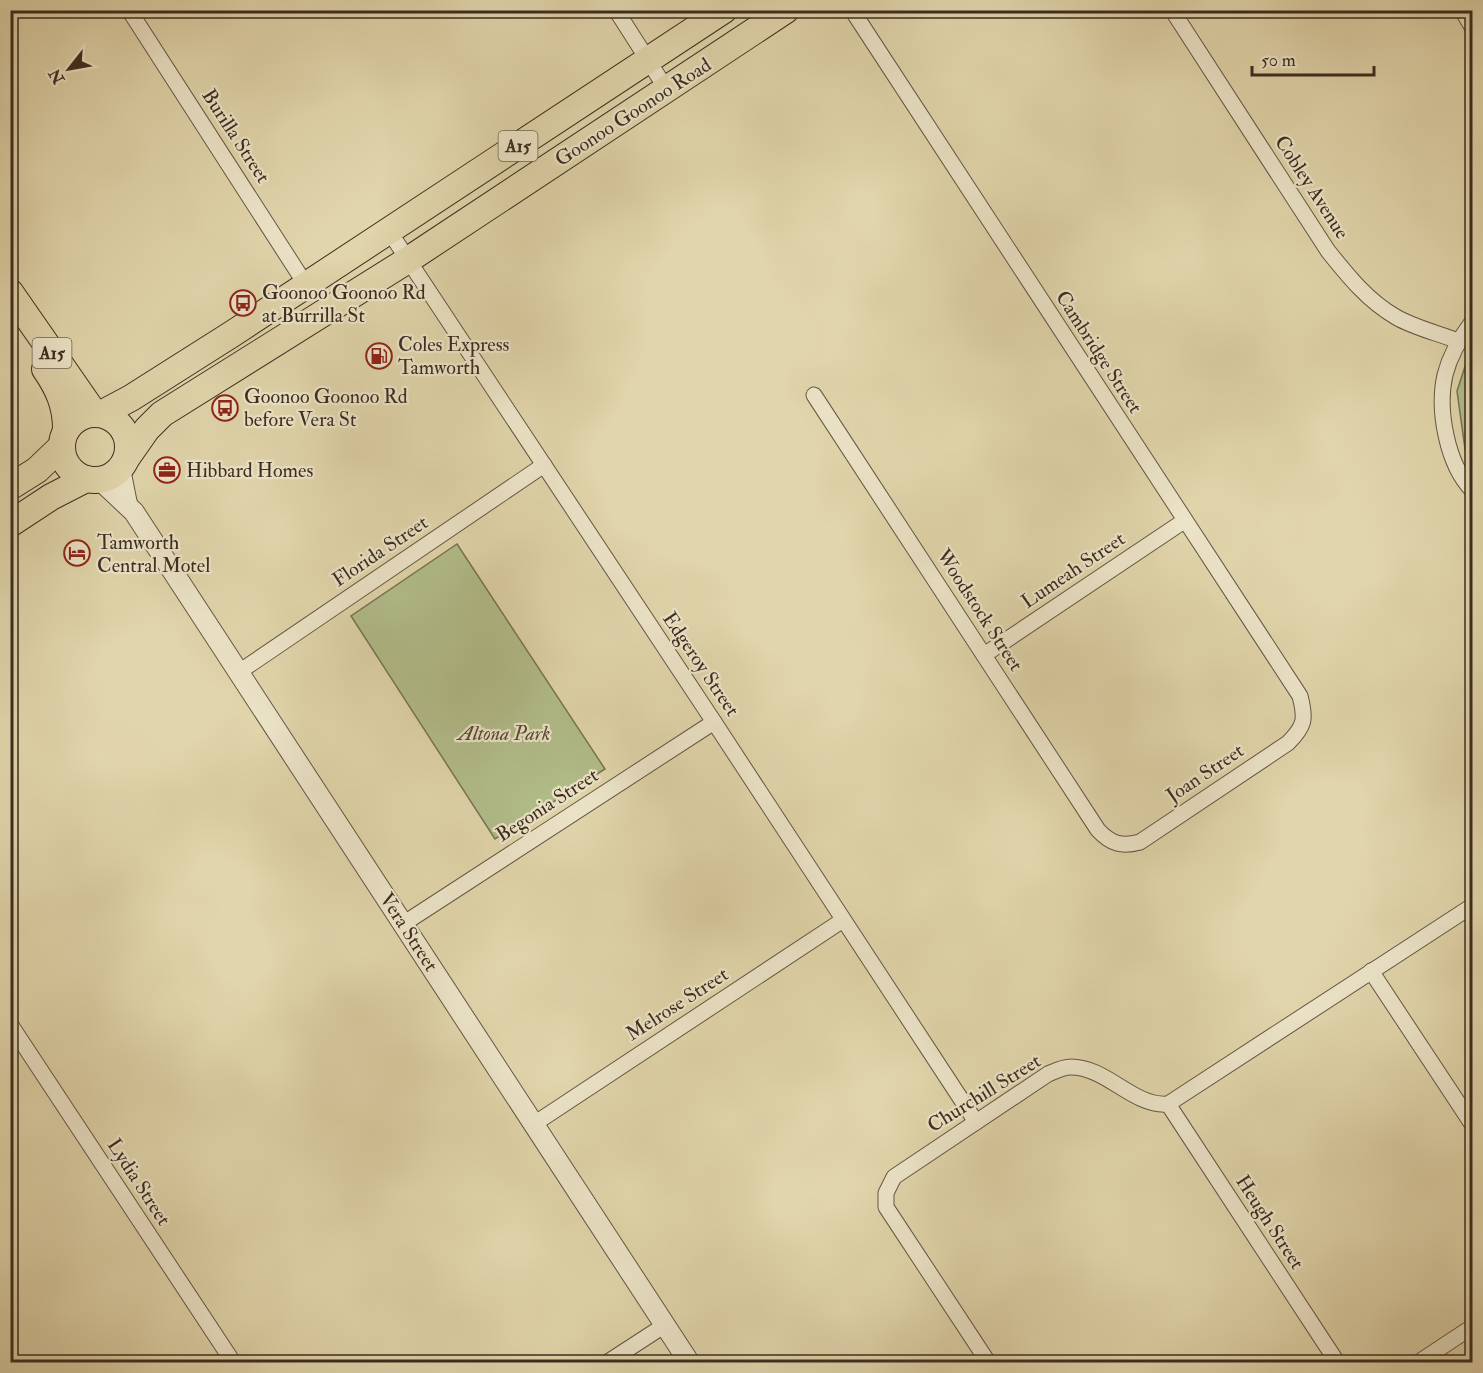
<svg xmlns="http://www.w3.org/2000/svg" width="1483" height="1373" font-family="'IM FELL Double Pica',serif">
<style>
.green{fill:#b1bd8a;stroke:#767455;stroke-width:1.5}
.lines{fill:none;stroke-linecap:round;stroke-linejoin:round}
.minor-casing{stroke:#645643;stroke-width:17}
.tertiary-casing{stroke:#645643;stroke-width:22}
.primary-casing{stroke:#3b2c20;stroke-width:28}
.trunk-casing{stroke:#3b2c20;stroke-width:28}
.minor{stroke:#ece4c8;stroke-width:15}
.tertiary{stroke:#ece4c8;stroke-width:20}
.primary{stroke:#e1d5ab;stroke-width:26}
.trunk{stroke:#e1d5ab;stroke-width:26}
.labels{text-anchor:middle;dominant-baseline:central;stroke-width:4.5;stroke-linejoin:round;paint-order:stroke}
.shield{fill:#ece4c8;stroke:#706352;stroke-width:1.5}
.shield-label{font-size:18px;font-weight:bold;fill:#3b2c20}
.street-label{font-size:20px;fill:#3b2c20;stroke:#ece4c8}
.poi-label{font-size:20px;fill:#3b2c20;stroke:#ece4c8;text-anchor:start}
.park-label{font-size:20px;font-style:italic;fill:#534935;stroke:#ece4c8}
</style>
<rect width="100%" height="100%" fill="#e1d5ab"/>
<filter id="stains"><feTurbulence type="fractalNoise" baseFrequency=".00333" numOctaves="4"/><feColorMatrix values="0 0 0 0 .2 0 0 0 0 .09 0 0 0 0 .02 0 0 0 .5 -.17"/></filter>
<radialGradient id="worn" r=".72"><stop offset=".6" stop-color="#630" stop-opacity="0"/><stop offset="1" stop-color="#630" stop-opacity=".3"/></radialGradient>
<g class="green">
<path d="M1472 345V459L1465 449 1457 391Z"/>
<path d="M457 544 605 769 495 839 351 616Z"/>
</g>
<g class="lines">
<g class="minor-casing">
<g id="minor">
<path d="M129 10 306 285"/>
<path d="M616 10 667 90"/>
<path d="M1172 10 1328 251C1348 276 1368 301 1396 317 1415 328 1438 333 1458 341"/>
<path d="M1462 10 1472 27"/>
<path d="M389 231 714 722 976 1122"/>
<path d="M1472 322C1460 338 1450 355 1445 375 1437 410 1447 464 1472 490"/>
<path d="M814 395 1098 830C1111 844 1122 847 1140 842L1288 743C1305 726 1306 719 1300 696L852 10"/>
<path d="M984 655 1184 521"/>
<path d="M239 672 544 465"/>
<path d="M403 924 714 722"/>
<path d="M1371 971 1472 1124"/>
<path d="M10 1024 233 1362"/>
<path d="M1168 1104 1337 1362"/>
<path d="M534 1124 843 920"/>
<path d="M608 1362 665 1325"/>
<path d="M988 1362 886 1207V1193L894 1177 1048 1074C1055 1071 1063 1067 1071 1067 1107 1067 1133 1107 1168 1104L1472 906"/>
<path d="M1419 1362 1472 1327"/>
</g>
</g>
<g class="tertiary-casing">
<g id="tertiary">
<path d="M120 469 127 504"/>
<path d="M100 480 134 512 689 1362"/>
</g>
</g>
<g class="primary-casing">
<g id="primary">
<path d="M10 487 37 470 61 447"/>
<path d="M10 524 51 497 86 479"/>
</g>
</g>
<g class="trunk-casing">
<g id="trunk">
<path d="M10 292 94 413"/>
<path d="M45 369C58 388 66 405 66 429"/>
<circle cx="95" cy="447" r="33"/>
<path d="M101 414 131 398 232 334 724 10"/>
<path d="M126 459 147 429 162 414 408 260 786 10"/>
</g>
</g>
<use href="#minor" class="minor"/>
<use href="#tertiary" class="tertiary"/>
<use href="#primary" class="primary"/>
<use href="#trunk" class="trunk"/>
</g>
<defs>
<g id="bus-ring" transform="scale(1.35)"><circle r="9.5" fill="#ece4c8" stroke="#8f2418" stroke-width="1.5"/><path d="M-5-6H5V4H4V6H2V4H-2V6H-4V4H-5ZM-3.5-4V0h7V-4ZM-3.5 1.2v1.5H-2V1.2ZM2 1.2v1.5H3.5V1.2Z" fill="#8f2418"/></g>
<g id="fuel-ring" transform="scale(1.35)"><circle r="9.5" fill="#ece4c8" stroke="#8f2418" stroke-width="1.5"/><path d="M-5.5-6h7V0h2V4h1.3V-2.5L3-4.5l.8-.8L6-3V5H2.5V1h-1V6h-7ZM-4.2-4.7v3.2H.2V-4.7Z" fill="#8f2418"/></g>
<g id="office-ring" transform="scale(1.35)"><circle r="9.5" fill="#ece4c8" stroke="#8f2418" stroke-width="1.5"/><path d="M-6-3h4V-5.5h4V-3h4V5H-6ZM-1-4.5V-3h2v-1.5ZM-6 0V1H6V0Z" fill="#8f2418"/></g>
<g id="hotel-ring" transform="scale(1.35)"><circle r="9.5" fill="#ece4c8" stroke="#8f2418" stroke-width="1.5"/><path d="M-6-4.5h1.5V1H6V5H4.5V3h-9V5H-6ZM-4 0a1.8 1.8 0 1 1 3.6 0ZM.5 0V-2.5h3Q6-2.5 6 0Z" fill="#8f2418"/></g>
</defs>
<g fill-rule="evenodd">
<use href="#bus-ring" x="243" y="303"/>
<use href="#fuel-ring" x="379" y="356"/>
<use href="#bus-ring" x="225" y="408"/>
<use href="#office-ring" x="167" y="470"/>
<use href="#hotel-ring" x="77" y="553"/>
</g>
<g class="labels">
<g class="shield">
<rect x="498.5" y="131" width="39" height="30" rx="4.5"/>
<rect x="32.5" y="338" width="39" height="30" rx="4.5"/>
</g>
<g class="shield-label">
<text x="518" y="146">A15</text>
<text x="52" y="353">A15</text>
</g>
<g class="street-label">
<text transform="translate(633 112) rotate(-33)">Goonoo Goonoo Road</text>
<text transform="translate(236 136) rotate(57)">Burilla Street</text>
<text transform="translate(1312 187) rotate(57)">Cobley Avenue</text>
<text transform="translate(1099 352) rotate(57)">Cambridge Street</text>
<text transform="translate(380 551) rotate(-34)">Florida Street</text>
<text transform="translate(1073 570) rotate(-34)">Lumeah Street</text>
<text transform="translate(980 610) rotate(57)">Woodstock Street</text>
<text transform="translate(701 664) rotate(56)">Edgeroy Street</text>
<text transform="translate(1205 773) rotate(-34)">Joan Street</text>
<text transform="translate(547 805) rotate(-33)">Begonia Street</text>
<text transform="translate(409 932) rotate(57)">Vera Street</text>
<text transform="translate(677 1004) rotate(-33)">Melrose Street</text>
<text transform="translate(984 1093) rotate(-32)">Churchill Street</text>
<text transform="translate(139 1182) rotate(57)">Lydia Street</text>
<text transform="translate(1270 1222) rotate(57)">Heugh Street</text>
</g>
<g class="poi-label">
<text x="262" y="292">Goonoo Goonoo Rd<tspan x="262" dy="23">at Burrilla St</tspan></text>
<text x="398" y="344">Coles Express<tspan x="398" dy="23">Tamworth</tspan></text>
<text x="244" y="396">Goonoo Goonoo Rd<tspan x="244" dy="23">before Vera St</tspan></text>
<text x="186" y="470">Hibbard Homes</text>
<text x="97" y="542">Tamworth<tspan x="97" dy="23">Central Motel</tspan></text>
</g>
<g class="park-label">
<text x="504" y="733">Altona Park</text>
</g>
</g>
<rect width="1483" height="1373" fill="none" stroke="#e1d5ab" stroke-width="36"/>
<rect x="12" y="12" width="1459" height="1349" fill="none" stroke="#3b2c20" stroke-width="3"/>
<rect x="18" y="18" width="1447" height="1337" fill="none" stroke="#3b2c20" stroke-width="1.5"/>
<g transform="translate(69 69) rotate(239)" stroke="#ece4c8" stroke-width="4.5" paint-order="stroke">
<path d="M0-4.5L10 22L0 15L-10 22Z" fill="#3b2c20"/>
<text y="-9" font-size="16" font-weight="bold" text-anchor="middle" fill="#3b2c20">N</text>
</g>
<path d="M1252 66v9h122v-9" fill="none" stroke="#3b2c20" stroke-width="3"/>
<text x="1261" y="66" font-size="18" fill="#3b2c20" stroke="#ece4c8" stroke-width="4.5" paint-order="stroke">50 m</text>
<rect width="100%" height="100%" filter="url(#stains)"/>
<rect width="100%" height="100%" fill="url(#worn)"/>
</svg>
